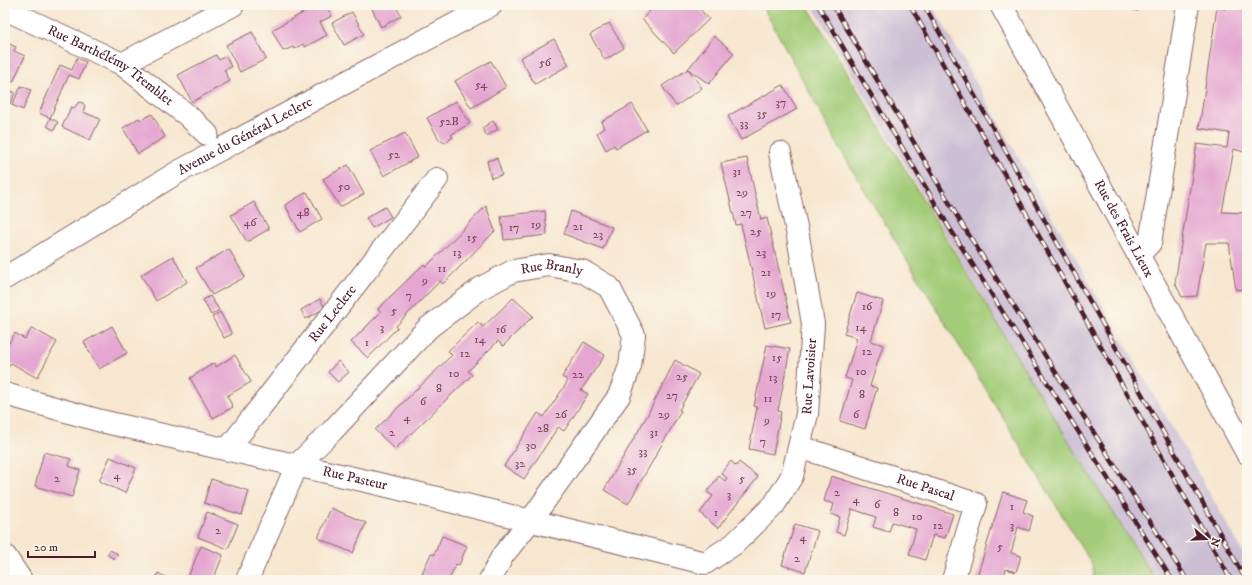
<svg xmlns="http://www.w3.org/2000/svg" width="1252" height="585" font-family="'IM FELL DW Pica',serif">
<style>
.industrial{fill:#ccbfd4}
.green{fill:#a3cc78;stroke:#767652}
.building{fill:#e5a7d1}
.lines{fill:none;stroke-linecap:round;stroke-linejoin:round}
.minor-casing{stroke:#876565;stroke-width:24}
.minor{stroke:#fff;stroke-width:22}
.rail-casing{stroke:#4a1f2b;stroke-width:4.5}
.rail{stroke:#fbf7ec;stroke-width:3;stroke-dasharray:9;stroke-linecap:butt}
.labels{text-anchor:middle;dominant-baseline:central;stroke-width:4;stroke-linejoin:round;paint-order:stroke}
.number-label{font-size:12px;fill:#714154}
.street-label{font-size:14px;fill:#4a1f2b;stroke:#fbf7ec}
</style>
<rect width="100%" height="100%" fill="#fbf7ec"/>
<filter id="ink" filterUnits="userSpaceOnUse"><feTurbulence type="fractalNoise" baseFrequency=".025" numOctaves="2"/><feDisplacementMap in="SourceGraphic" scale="8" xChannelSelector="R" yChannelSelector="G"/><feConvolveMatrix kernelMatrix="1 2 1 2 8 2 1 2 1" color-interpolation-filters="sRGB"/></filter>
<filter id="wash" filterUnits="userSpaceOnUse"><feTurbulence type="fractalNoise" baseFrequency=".012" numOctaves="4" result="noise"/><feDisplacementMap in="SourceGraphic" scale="16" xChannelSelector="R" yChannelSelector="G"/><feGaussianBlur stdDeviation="0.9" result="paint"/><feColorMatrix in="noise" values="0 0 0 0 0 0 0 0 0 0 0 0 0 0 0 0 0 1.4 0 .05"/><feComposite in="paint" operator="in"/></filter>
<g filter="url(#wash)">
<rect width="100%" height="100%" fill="#f7e7d0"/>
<path class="industrial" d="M812 5H932L1247 559V580H1155L1031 380Z"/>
<path class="green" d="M762 5H807L1031 380 1155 580H1093V566L845 158Z"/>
<g id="blocks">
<g class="building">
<path d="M299 5H326L332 16 320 22 327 35 305 47 303 44 294 49 293 47 283 51 272 30 303 13Z"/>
<path d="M370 5H395L401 16 381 27Z"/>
<path d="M656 5H696L709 19 674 53 642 19Z"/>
<path d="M1108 5H1139L1138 11Z"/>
<path d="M1226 5H1247V153L1234 149 1222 212 1247 213V289L1236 290 1229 243H1206L1197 296 1182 297 1175 283 1197 144 1227 148 1229 133 1199 128 1217 7 1225 9Z"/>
<path d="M352 12 364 34 344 45 332 23Z"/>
<path d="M609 23 624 48 605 60 590 35Z"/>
<path d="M252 32 266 59 240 72 226 45Z"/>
<path d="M714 36 734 53 709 84 688 69Z"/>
<path d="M554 39 569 65 535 84 520 58Z"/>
<path d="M5 42 16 47 14 51 25 56 13 82 5 78Z"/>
<path d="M216 55 219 60 226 56 231 67 224 70 230 81 192 102 178 75Z"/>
<path d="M77 58 86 62 79 79 69 75 50 118 58 122 54 130 47 126 50 118 39 113 60 65 72 70Z"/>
<path d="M491 61 506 87 471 108 455 81Z"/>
<path d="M688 69 702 88 676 106 662 86Z"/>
<path d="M783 85 797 109 741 140 728 116Z"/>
<path d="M21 86 31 90 23 110 12 105Z"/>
<path d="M10 90 15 93 10 104 5 102Z"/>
<path d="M456 101 470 123 451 135 453 137 444 143 442 140 440 141 427 118Z"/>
<path d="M79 102 83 103 85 106 83 112 100 119 90 140 62 127 71 107 74 108Z"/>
<path d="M632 104 647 130 616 148 614 145 606 150 597 133 604 128 601 122Z"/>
<path d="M152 114 165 137 138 154 123 128 139 118 141 120Z"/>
<path d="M493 121 498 129 487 136 482 128Z"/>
<path d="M405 133 418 157 384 176 370 151Z"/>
<path d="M497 158 502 175 491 178 487 161Z"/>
<path d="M747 158 761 220 767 218 791 322 765 328 741 224 736 225 721 163Z"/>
<path d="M348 165 364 194 340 207 323 179Z"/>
<path d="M307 192 322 219 300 232 285 205Z"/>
<path d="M254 202 269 229 247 242 231 215Z"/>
<path d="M486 206 495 231 443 284 440 281 396 326 397 328 368 358 351 342 381 312 378 309 393 294 424 264 426 267Z"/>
<path d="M385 207 391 217 372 228 366 218Z"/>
<path d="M545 211 547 235 504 240 501 216Z"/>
<path d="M571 211 612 227 603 249 564 234Z"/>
<path d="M229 249 245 277 212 295 196 268Z"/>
<path d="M173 256 187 282 156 301 141 275Z"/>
<path d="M857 293 883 301 871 341 883 345 870 386 877 388 865 429 840 421 852 380 845 378 857 338 844 334Z"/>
<path d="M210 296 219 310 211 315 203 300Z"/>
<path d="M513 298 533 316 503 346 498 341 468 371 472 375 395 449 375 430 452 355 448 351 478 322 483 327Z"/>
<path d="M320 299 325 308 306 319 301 310Z"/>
<path d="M220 312 232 334 224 338 212 317Z"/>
<path d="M112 326 127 353 99 369 84 342Z"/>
<path d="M32 328 57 342 37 378 11 363 7 369 5 368V350L15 333 25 339Z"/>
<path d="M584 342 605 355 581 390 588 394 564 431 558 427 524 479 504 466 538 413 544 417 568 381 562 377Z"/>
<path d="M767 345 790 349 778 411 781 412 773 454 749 449 757 407 754 406Z"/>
<path d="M235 355 251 382 227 396 233 407 213 418 190 378 214 363 216 367Z"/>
<path d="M675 360 699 374 679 410 681 411 628 504 604 490 647 416Z"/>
<path d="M338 361 349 372 338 382 328 372Z"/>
<path d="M44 452 71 459 69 466 80 470 72 497 35 486Z"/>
<path d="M110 457 136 468 125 493 99 481Z"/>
<path d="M731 461 736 466 739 462 758 477 718 528 700 513 713 496 707 492 719 476 725 481 727 478 721 473Z"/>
<path d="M831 476 953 514 945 538 933 535 925 560 916 557 909 555 916 529 892 522 889 532 873 527 876 517 852 509 844 535 836 532 840 517 831 514 834 504 824 501Z"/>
<path d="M211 479 249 491 242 515 204 503Z"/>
<path d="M1003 492 1027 500 1023 512 1033 516 1029 531 1018 527 1011 553 1021 556 1016 572 1006 569 1003 580H976Z"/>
<path d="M331 508 366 523 353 553 318 538Z"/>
<path d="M207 512 238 524 228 549 198 537Z"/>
<path d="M795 524 818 531 805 572 782 565Z"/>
<path d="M442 536 467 546 459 565 456 564 449 580H426L427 576 422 573 431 554 434 555Z"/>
<path d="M201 546 223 555 213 580H194L188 577Z"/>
<path d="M110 550 118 554 115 559 107 555Z"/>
<path d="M158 573 170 579V580H155Z"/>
</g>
</g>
</g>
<g filter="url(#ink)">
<use href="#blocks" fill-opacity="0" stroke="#876565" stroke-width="1"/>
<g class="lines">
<g class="minor-casing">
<g id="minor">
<path id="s1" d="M1001 5 1247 453"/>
<path id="s2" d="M5 9 122 64 187 115 207 134"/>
<path d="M122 64 233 5"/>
<path d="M1139 254 1150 243 1188 5"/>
<path id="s3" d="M5 278 178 172 491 5"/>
<path id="s4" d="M5 394 101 421 375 483 705 563"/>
<path id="s5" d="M800 447 976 504 953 580"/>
<path id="s6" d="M228 449 437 179"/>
<path d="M5 556 21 580"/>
<path id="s7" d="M705 563 734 544 774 505 792 476 807 414 813 324 798 236 780 153"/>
<path id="s8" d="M247 580 297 465 332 431 428 328 481 288 513 271 549 265 582 271 609 287 634 335 630 366 619 396 531 520 503 555 490 580"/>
</g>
</g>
<use href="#minor" class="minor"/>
<g class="rail-casing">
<g id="rail">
<path d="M818 5 949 227 1172 580"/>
<path d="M833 5 960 221 1187 580"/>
<path d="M910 5 1231 580"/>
<path d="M924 5 1246 580"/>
</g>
</g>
<use href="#rail" class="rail"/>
</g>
</g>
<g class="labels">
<g class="number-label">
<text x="545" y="62">56</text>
<text x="481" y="84">54</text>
<text x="781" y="102">37</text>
<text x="762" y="113">35</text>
<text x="449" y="121">52B</text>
<text x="744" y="123">33</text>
<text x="394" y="154">52</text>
<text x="737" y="171">31</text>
<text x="344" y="186">50</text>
<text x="742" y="192">29</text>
<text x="303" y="212">48</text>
<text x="746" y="212">27</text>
<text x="250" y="222">46</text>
<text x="536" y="224">19</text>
<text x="578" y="226">21</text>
<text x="514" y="227">17</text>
<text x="756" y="231">25</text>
<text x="598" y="234">23</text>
<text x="472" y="237">15</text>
<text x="457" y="252">13</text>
<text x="761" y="252">23</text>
<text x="442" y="268">11</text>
<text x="766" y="272">21</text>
<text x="425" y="280">9</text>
<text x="771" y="293">19</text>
<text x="409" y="295">7</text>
<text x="867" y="306">16</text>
<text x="394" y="310">5</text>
<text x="776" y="314">17</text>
<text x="382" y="327">3</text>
<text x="861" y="327">14</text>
<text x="501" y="329">16</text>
<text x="480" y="339">14</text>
<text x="367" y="342">1</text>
<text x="867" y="351">12</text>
<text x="465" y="353">12</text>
<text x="777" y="357">15</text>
<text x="861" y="371">10</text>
<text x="454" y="373">10</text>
<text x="578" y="374">22</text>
<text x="682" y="376">25</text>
<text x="773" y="377">13</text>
<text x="439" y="388">8</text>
<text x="862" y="394">8</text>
<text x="672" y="395">27</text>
<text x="768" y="398">11</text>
<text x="423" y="401">6</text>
<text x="561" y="414">26</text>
<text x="664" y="414">29</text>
<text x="856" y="414">6</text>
<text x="407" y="417">4</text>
<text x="767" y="420">9</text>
<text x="543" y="428">28</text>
<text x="392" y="432">2</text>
<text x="654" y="432">31</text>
<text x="763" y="441">7</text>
<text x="531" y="445">30</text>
<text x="643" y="451">33</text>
<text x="520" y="463">32</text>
<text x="632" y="469">35</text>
<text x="117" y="475">4</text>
<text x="57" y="478">2</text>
<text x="742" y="478">5</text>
<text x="837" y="492">2</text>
<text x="729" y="494">3</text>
<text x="856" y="499">4</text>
<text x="877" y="504">6</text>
<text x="1012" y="506">1</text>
<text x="716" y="512">1</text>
<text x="896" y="512">8</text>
<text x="917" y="516">10</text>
<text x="938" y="525">12</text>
<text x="1012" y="525">3</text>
<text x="218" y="530">2</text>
<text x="803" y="537">4</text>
<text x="1000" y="546">5</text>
<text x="797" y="558">2</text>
</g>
<g class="street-label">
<text stroke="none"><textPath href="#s2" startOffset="120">Rue Barthélémy Tremblet</textPath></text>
<text stroke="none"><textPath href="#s3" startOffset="279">Avenue du Général Leclerc</textPath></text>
<text stroke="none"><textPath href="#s1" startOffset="255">Rue des Frais Lieux</textPath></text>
<text stroke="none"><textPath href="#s8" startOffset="457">Rue Branly</textPath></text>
<text stroke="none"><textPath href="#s6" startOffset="171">Rue Leclerc</textPath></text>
<text stroke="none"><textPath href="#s7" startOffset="226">Rue Lavoisier</textPath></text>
<text stroke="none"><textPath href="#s4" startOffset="360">Rue Pasteur</textPath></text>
<text stroke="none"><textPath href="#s5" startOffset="132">Rue Pascal</textPath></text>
</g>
</g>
<rect width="1252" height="585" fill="none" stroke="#fbf7ec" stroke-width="20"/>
<g transform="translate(1206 539) rotate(109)" stroke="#fbf7ec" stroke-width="3" paint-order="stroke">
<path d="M0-3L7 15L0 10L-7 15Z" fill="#4a1f2b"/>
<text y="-6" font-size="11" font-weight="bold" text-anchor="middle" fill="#4a1f2b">N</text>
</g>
<path d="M28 551v6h67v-6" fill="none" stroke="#4a1f2b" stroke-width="2"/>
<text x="34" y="551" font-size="12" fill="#4a1f2b" stroke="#fbf7ec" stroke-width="3" paint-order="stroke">20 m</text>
</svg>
